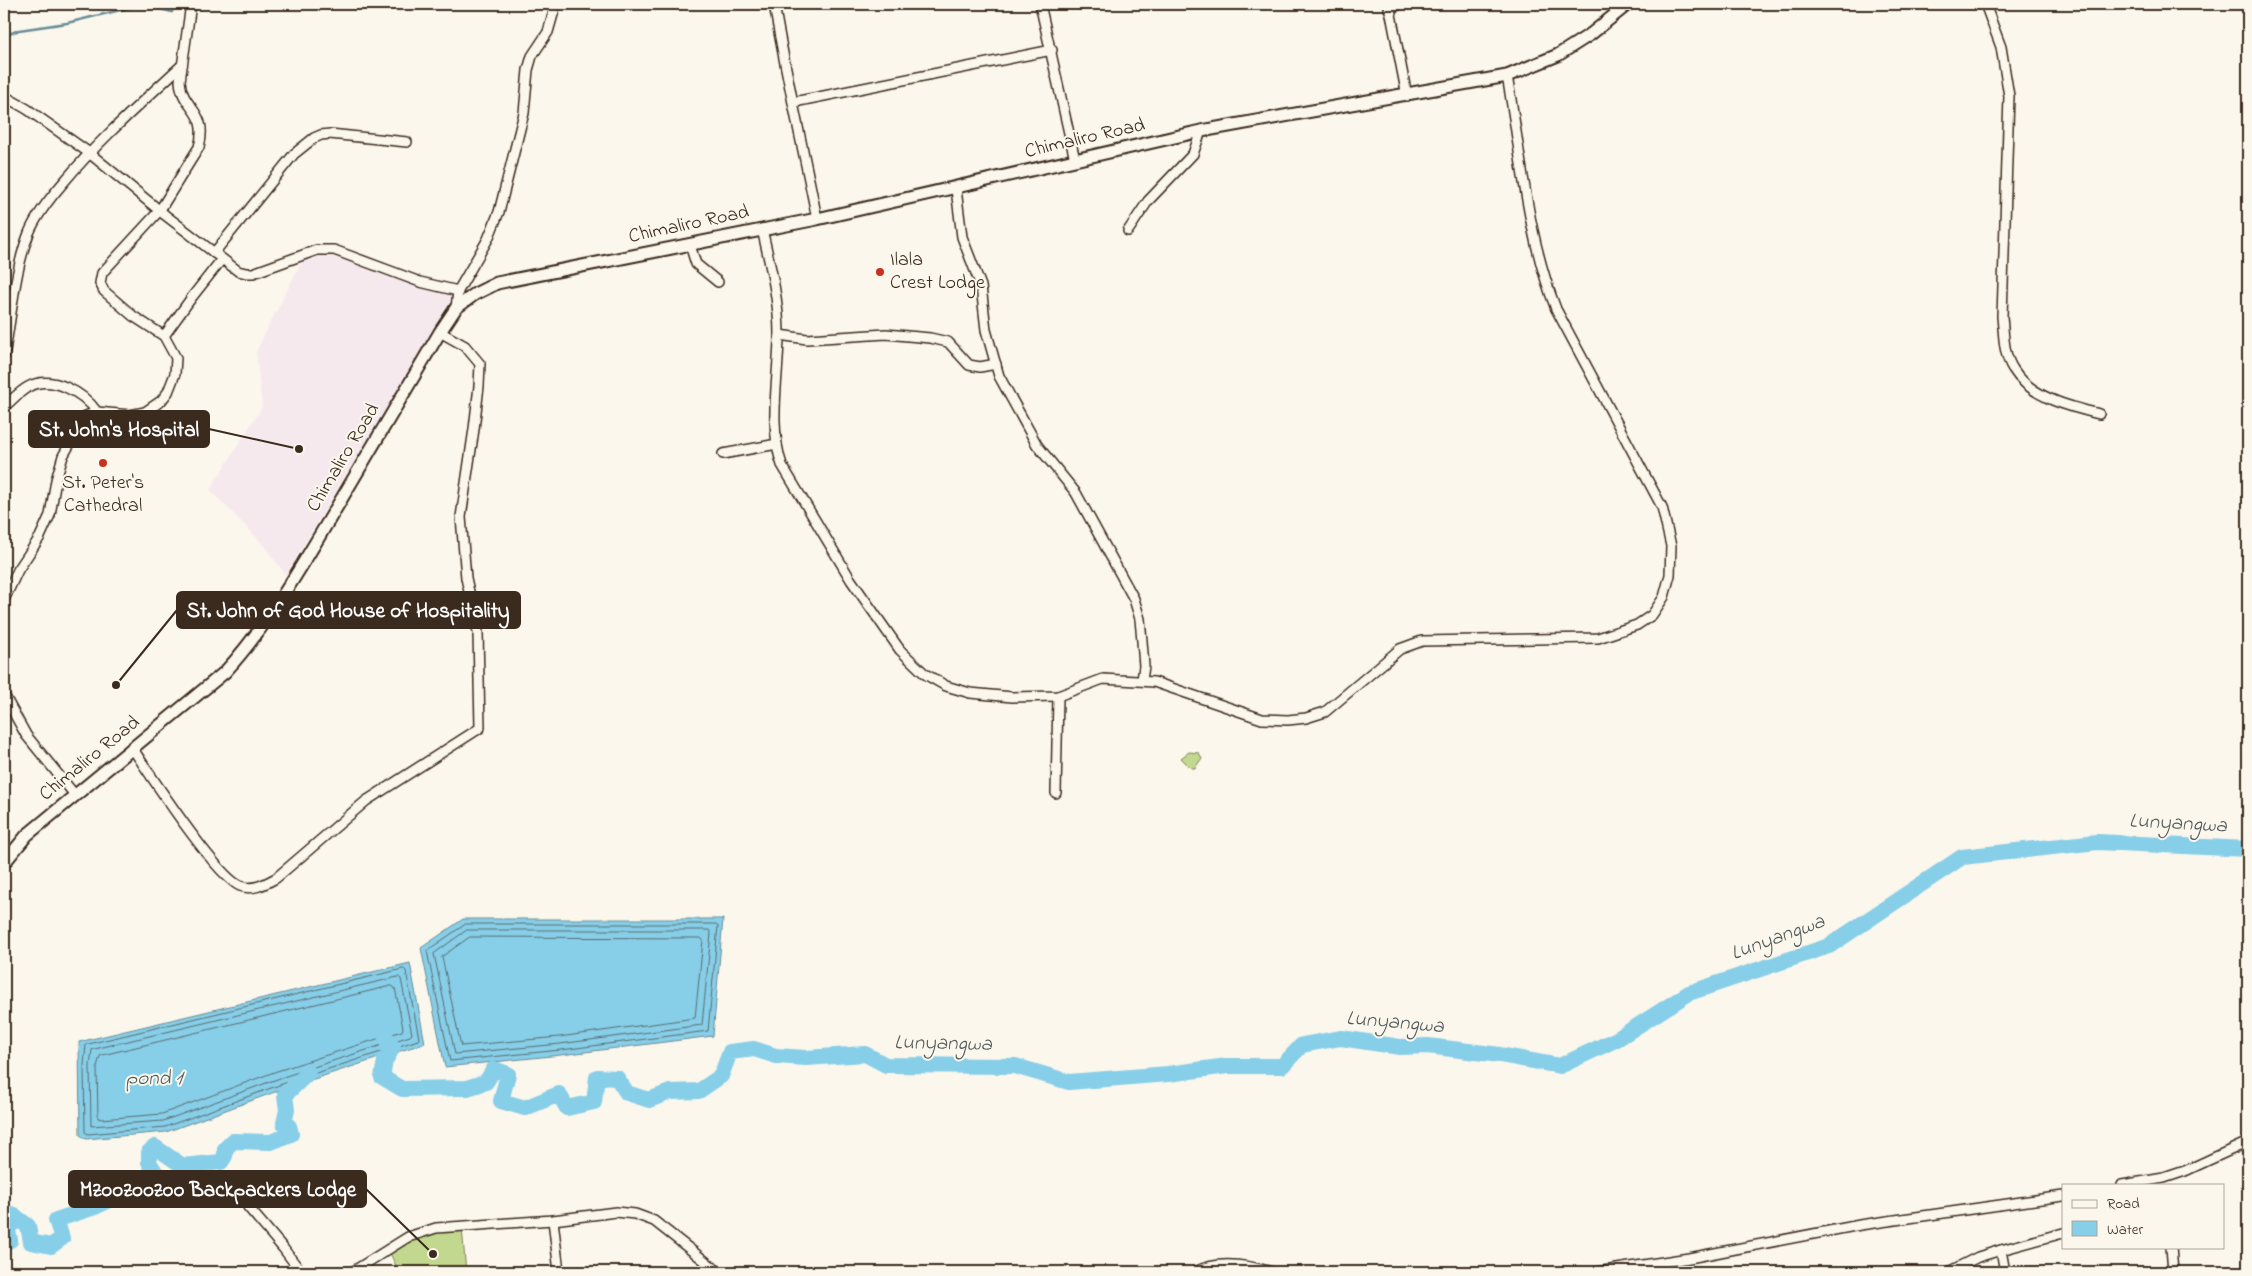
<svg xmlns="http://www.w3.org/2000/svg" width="2252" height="1276" font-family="'Indie Flower',sans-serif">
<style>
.built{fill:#f6e9ee}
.green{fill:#c2d88e;stroke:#7e8156}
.water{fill:#87cee8;stroke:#698c97}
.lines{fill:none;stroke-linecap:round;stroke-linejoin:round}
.shore{stroke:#596c6f;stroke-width:1}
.stream{stroke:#698c97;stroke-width:2.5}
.river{stroke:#87cee8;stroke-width:16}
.minor-casing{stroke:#3b2a1e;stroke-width:12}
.tertiary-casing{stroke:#3b2a1e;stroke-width:15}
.minor{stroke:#fbf7ec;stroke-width:9}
.tertiary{stroke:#fbf7ec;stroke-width:11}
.poi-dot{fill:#c8321e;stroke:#fbf7ec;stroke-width:2}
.labels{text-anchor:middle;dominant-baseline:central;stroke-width:4;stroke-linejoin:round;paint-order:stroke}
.street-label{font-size:20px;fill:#3b2a1e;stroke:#fbf7ec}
.poi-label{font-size:20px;fill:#3b2a1e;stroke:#fbf7ec;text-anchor:start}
.water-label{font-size:21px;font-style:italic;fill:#525b5b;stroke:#fbf7ec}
.leader{fill:none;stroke:#3b2a1e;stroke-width:2}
.callout-dot{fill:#3b2a1e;stroke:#fbf7ec;stroke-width:2}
.callout{fill:#3b2a1e;stroke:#3b2a1e;stroke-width:2}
.callout-label{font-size:21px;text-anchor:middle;font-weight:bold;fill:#fff}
</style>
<rect width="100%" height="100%" fill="#fbf7ec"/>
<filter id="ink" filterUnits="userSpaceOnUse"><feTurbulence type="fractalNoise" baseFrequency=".02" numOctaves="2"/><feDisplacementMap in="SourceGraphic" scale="10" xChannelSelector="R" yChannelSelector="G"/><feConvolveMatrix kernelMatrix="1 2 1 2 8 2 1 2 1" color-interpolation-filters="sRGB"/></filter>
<g filter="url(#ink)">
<path class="built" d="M336 252 398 278 454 295 286 575 260 541 210 490 262 407 256 351 305 255Z"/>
<g class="green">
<path d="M1189 752 1199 753 1202 758 1195 768H1191L1181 758Z"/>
<path d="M462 1228 466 1272H399L389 1251 413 1237Z"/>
</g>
<g class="water">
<path d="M463 919H723L713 1036 561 1055 445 1067 421 948Z"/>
<path d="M410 963 425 1043 283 1089 166 1132 86 1139 80 1135 79 1042Z"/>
</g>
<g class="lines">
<g class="shore">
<path d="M466 924H716L718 926 708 1031 561 1050 450 1061 427 951Z"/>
<path d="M467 930H709L711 933 702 1025 560 1044 455 1054 434 954Z"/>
<path d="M470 937 701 938 703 940 695 1018 559 1037 461 1046 442 957Z"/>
<path d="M404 969 406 971 419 1038 418 1040 282 1084 165 1127 88 1134 85 1132 84 1065 86 1045Z"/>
<path d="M399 977 401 979 412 1034 410 1036 280 1078 163 1121 91 1126 90 1066 92 1050Z"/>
<path d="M392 986 395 988 403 1028 402 1031 277 1071 162 1114 101 1119 98 1118 97 1067 100 1056Z"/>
</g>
<g class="stream">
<path d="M154 4 160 9 172 12 173 6 180 4"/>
<path d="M4 36 19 30 67 23 145 4"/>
</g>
<g class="river">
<path d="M385 1036 393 1047 385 1061 382 1077 402 1089 467 1088 486 1082 494 1069 508 1074 501 1101 525 1108 559 1094 567 1108 594 1102 597 1077 617 1078 627 1093 649 1100 670 1092 699 1091 721 1076 730 1052 754 1049 776 1056 806 1058 865 1054 886 1065 1015 1066 1069 1082 1168 1074 1227 1066H1282L1302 1045 1341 1038 1400 1047 1428 1046 1500 1055 1560 1066 1617 1039 1689 993 1829 946 1962 857 2097 842 2248 849"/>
<path d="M4 1243 10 1240 7 1226 14 1223 12 1214 28 1226 31 1242 51 1246 62 1238 56 1220 95 1207 139 1186 156 1173 149 1162V1152L155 1147 183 1166 221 1162 225 1156V1149L233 1141 271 1142 291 1134 289 1126 284 1123 287 1110 285 1095 308 1073 307 1070"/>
</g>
<g class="minor-casing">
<g id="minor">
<path d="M774 4C786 76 803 147 817 219"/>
<path d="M1040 4 1075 160"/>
<path d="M1389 4 1407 96"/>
<path d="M1985 4 2001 47 2009 96 2002 317C2004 334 2003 354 2013 369 2031 398 2068 406 2099 414"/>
<path d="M1389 9 1400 4"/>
<path d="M4 96 27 109 88 152 165 215 238 271 246 273H253L317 250H334L420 282 458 291"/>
<path d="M794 102 1052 50"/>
<path d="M956 189 962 237 981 286 986 330 999 376 1037 445 1076 493 1134 599 1140 619 1142 641 1144 666 1142 680"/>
<path d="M762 229C770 264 779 300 779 335 779 377 768 424 782 465L851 580 900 650 925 674 946 686 970 693 1012 697 1058 696 1103 679 1154 682 1262 719 1288 720 1306 718 1325 712 1400 649 1422 641 1598 638 1637 625 1652 615 1664 597 1670 575 1671 546 1662 507 1556 309C1527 236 1521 153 1507 76"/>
<path d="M1128 231 1148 201 1193 154 1201 131"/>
<path d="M690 245 696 264 718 282"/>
<path d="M214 253 294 154 314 138 321 135 330 134 407 142"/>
<path d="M456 308 458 291 488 239 499 212 524 113 528 70 532 56 548 32 556 4"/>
<path d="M779 335 807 339 886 334 930 338 948 342 969 365 980 367 996 364"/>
<path d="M164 336 192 297 222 259"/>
<path d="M4 356C12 315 14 272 29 233 37 214 50 198 63 183 99 140 141 103 182 65"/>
<path d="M4 407C12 400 19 392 28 387 52 374 84 393 97 412"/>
<path d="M723 454 777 444"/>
<path d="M4 600 18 570 40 537 50 515 56 480 63 456 86 416 97 412 130 415 145 412 161 401 168 392 175 374 176 358 164 336 133 316 104 291 100 283 102 273 160 210 199 147C209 110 182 110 180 81L191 4"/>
<path d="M4 695 26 735 75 795"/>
<path d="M133 749C151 776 216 876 240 886 253 891 265 884 276 878L366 801 480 728 478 632 466 578 461 517 474 429 479 386 480 364 465 346 440 332"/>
<path d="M1056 793 1058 696"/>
<path d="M2122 1185 2164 1178 2185 1171 2248 1142"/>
<path d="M242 1194 248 1207 283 1248 301 1272"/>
<path d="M553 1220 559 1272"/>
<path d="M2171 1247 2173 1272"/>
<path d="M352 1272 408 1237 436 1228 553 1220 616 1212 635 1214 654 1221 719 1272"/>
<path d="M1195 1272C1217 1260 1248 1265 1272 1272"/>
<path d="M1597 1272 1689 1258 1860 1225 2063 1196"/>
<path d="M1948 1272 1978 1257 2001 1250"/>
<path d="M2005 1272 2001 1250 2063 1233"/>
</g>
</g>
<g class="tertiary-casing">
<path id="tertiary" d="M4 863 27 835 225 672C268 625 299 570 332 515 368 454 404 393 440 332L456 308 475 294 497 283 817 219 1201 131 1507 76 1558 55 1591 34 1628 4"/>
</g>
<use href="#minor" class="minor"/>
<use href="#tertiary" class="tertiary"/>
</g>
</g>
<g class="poi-dot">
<circle cx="880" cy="272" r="5"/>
<circle cx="103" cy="463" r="5"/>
</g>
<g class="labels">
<g class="street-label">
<text transform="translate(1085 139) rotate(-13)">Chimaliro Road</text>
<text transform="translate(689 225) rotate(-12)">Chimaliro Road</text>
<text transform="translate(344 458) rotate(-59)">Chimaliro Road</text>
<text transform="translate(90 759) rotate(-39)">Chimaliro Road</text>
</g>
<g class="poi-label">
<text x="890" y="260">Ilala<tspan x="890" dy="23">Crest Lodge</tspan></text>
<text x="103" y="483" text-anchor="middle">St. Peter's<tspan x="103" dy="23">Cathedral</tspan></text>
</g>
<g class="water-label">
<text transform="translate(2178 824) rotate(3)">Lunyangwa</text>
<text transform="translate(1778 938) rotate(-20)">Lunyangwa</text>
<text transform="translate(1395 1023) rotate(5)">Lunyangwa</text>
<text transform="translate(943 1044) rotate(1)">Lunyangwa</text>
<text x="154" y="1079">pond 1</text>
</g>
</g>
<path class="leader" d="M299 449L209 429M116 685L177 610M433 1254L366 1189"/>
<g class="callout-dot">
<circle cx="299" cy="449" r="5"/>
<circle cx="116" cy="685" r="5"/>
<circle cx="433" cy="1254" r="5"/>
</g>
<g class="callout">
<rect x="29" y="411" width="180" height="36" rx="5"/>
<rect x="177" y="592" width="343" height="36" rx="5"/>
<rect x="69" y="1171" width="297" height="36" rx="5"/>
</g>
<g class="callout-label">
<text x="119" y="436">St. John's Hospital</text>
<text x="348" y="617">St. John of God House of Hospitality</text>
<text x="218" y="1196">Mzoozoozoo Backpackers Lodge</text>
</g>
<rect width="2252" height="1276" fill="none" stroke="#fbf7ec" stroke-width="20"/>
<rect x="10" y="10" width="2232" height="1256" fill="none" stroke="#3b2a1e" stroke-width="2" filter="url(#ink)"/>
<rect x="2062" y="1184" width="162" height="65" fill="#fbf7ec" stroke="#aea59a"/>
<rect x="2072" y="1200" width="25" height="8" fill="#fbf7ec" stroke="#aea59a"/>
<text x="2107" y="1208" font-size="15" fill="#3b2a1e">Road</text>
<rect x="2072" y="1221" width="25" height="15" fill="#87cee8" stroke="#aea59a"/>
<text x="2107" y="1234" font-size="15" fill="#3b2a1e">Water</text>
</svg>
